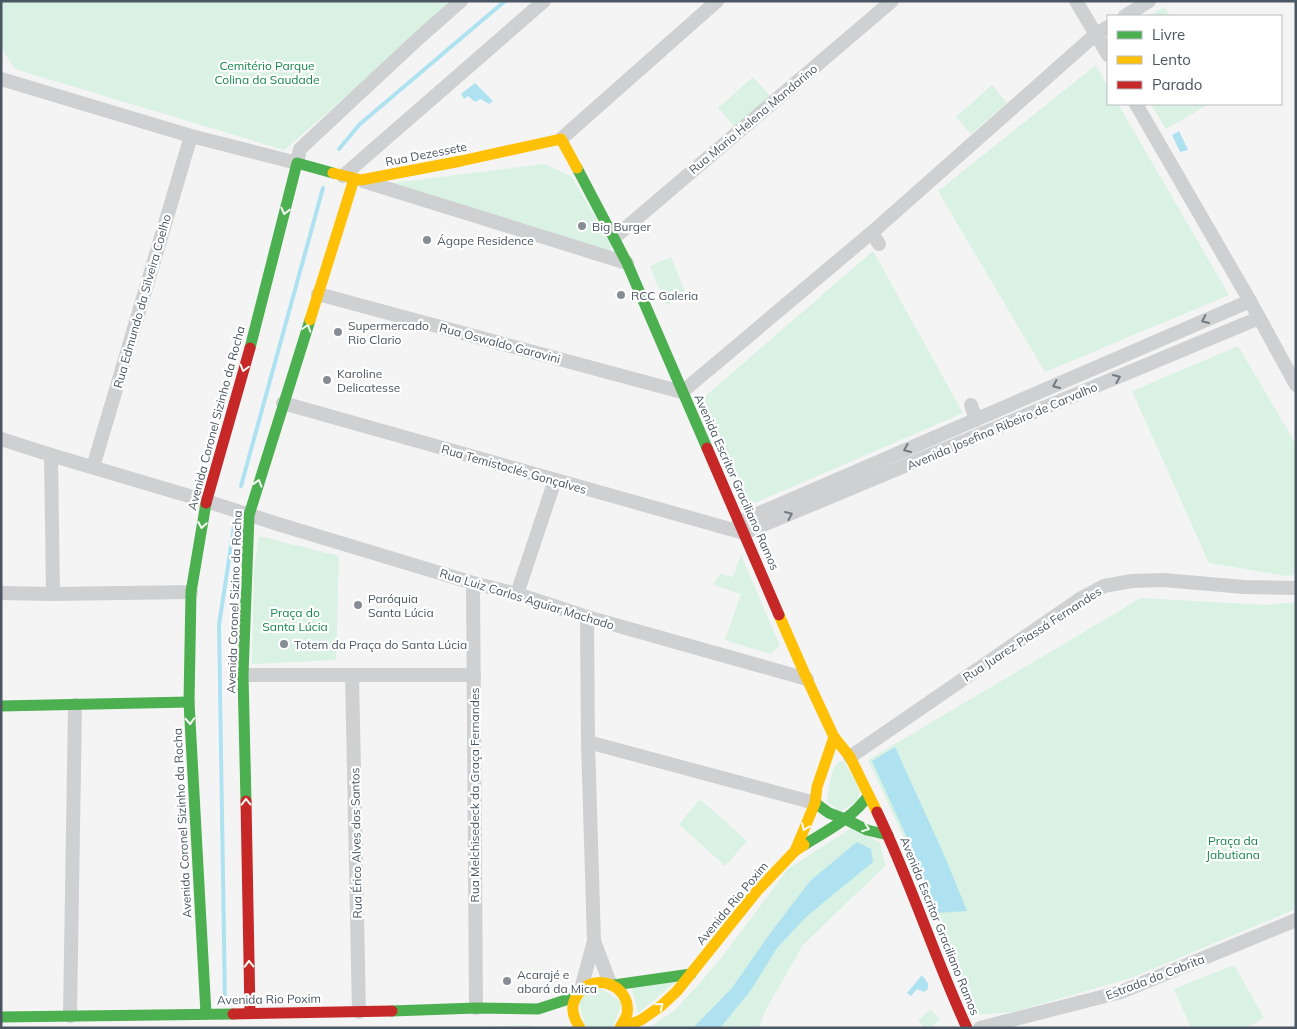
<svg xmlns="http://www.w3.org/2000/svg" width="1297" height="1029" font-family="Mulish,sans-serif">
<style>
.green{fill:#d9f2e3}
.water{fill:#aee2f0}
.lines{fill:none;stroke-linecap:round;stroke-linejoin:round}
.stream{stroke:#aee2f0;stroke-width:4}
.street{stroke:#ced0d2;stroke-width:14}
.fast{stroke:#4caf50;stroke-width:11}
.slow{stroke:#ffc107;stroke-width:11}
.jam{stroke:#c62828;stroke-width:11}
.oneway{stroke:#f6fbf6}
.oneway2{stroke:#727b83}
.poi-dot{fill:#868d94;stroke:#fff;stroke-width:2}
.labels{text-anchor:middle;dominant-baseline:central;stroke-width:4.5;stroke-linejoin:round;paint-order:stroke}
.park-label{font-size:12px;fill:#17864f;stroke:#fff}
.street-label{font-size:12px;fill:#4a5661;stroke:#fff}
.poi-label{font-size:12px;fill:#4a5661;stroke:#fff;text-anchor:start}
</style>
<rect width="100%" height="100%" fill="#f4f4f4"/>
<g class="green">
<path d="M1 1H457L284 150 15 69 1 47Z"/>
<path d="M1165 7 1170 16H1148Z"/>
<path d="M1096 65 1108 87V104H1118L1229 295 1045 372 938 191Z"/>
<path d="M753 77 770 96 735 127 718 108Z"/>
<path d="M992 85 1007 103 971 134 956 117Z"/>
<path d="M1151 104H1209L1166 129Z"/>
<path d="M544 164 571 176 612 246 609 252 384 184Z"/>
<path d="M873 251 963 413 745 507 703 398Z"/>
<path d="M671 257 687 297 666 305 650 266Z"/>
<path d="M1238 346 1296 444V575L1287 576 1209 563 1132 391Z"/>
<path d="M259 536 339 556 336 660 252 664 254 569Z"/>
<path d="M741 555 780 646 770 654 725 640 741 594 713 585 720 574 733 577Z"/>
<path d="M1141 598 1266 605 1296 602V909L1131 978 1013 1012 975 1015 939 914 868 760Z"/>
<path d="M839 761 844 762 860 787 858 801 840 811 827 802C828 791 831 768 839 761Z"/>
<path d="M700 799 747 841 725 866 679 824Z"/>
<path d="M853 827 880 843 885 866 803 945 766 1009 759 1028H649L675 1010 715 966 788 869Z"/>
<path d="M1234 965 1264 1018 1246 1028H1191L1174 989Z"/>
<path d="M678 980 638 1013 632 988Z"/>
<path d="M597 986 622 1002 613 1028H586L578 1000Z"/>
<path d="M930 1009 940 1019 930 1028H924L918 1021Z"/>
<path d="M526 1025 543 1028H452Z"/>
</g>
<g class="water">
<path d="M475 83 493 101 489 104 481 99 475 102 468 96 464 99 461 94Z"/>
<path d="M1179 131 1188 150 1180 152 1172 135Z"/>
<path d="M895 747 945 857 967 911 936 913 908 840 872 761Z"/>
<path d="M857 842 871 849 873 862 835 893 805 918 777 948 751 990 720 1028H693L732 988 766 939 810 881Z"/>
<path d="M922 975 928 983V989L924 992 917 989 911 996 907 993Z"/>
</g>
<g class="lines">
<g class="stream">
<path d="M339 149 360 124 505 1"/>
<path d="M241 486 323 188"/>
<path d="M225 1002 219 625 235 520"/>
</g>
<g class="street">
<path d="M1076 1 1108 55"/>
<path d="M1125 16 1149 1"/>
<path d="M1 79 191 136 297 163 300 149 420 37 461 1"/>
<path d="M1136 104 1250 301 1296 385"/>
<path d="M561 139 717 1"/>
<path d="M343 176 544 1"/>
<path d="M363 181 627 263"/>
<path d="M872 233 879 244"/>
<path d="M615 237 892 1"/>
<path d="M318 294 682 392 877 228 1096 34 1108 27"/>
<path d="M283 403 744 533 1259 318"/>
<path d="M971 405 976 420"/>
<path d="M1 439 51 455 206 501 281 525 473 583 517 594 587 617 807 679"/>
<path d="M51 455 53 594"/>
<path d="M93 467 191 136"/>
<path d="M739 522 1250 301"/>
<path d="M473 583 476 1008"/>
<path d="M1 593 53 594 191 592"/>
<path d="M517 594 555 480"/>
<path d="M243 675H474"/>
<path d="M352 675 359 1012"/>
<path d="M588 742 815 803"/>
<path d="M850 757 1080 599 1104 586 1132 581 1163 580 1244 587 1296 588"/>
<path d="M594 941 610 983"/>
<path d="M581 989 594 941 588 742 587 617"/>
<path d="M70 1016 75 705"/>
<path d="M980 1028 1121 992 1296 920"/>
</g>
<g class="fast">
<path d="M577 168 627 263 707 448"/>
<path d="M250 348 297 163 333 173"/>
<path d="M206 503 191 592 189 702 206 1014"/>
<path d="M1 706 189 702"/>
<path d="M246 801 243 675 249 515 310 320"/>
<path d="M815 803 829 813 845 819 867 830 888 835"/>
<path d="M804 845C826 831 853 818 868 796"/>
<path d="M614 985 691 974"/>
<path d="M392 1011 476 1008 538 1009 575 997"/>
<path d="M1 1017 233 1014"/>
</g>
<g class="slow">
<path d="M333 173 361 180 461 161 561 139 577 168"/>
<path d="M310 320 354 179"/>
<path d="M779 615 807 679 834 737 850 757 877 812"/>
<path d="M795 851 815 803 817 787 834 737"/>
<path d="M580 1028C574 1019 570 1009 575 999 591 968 632 985 627 1014 626 1018 622 1024 620 1028"/>
<path d="M621 1028 641 1020 661 1006 677 991 757 891 795 851 804 845"/>
</g>
<g class="jam">
<path d="M707 448 779 615"/>
<path d="M206 503 250 348"/>
<path d="M246 801 250 1013"/>
<path d="M877 812C911 882 934 957 967 1028"/>
<path d="M233 1014 392 1011"/>
</g>
</g>
<defs><path id="oneway-chevron" d="M-2-3.5L2.5 0L-2 3.5" fill="none" stroke-width="1.6" stroke-linecap="round" stroke-linejoin="round" transform="scale(1.25)"/></defs>
<g class="oneway">
<use href="#oneway-chevron" transform="translate(285 211) rotate(104)"/>
<use href="#oneway-chevron" transform="translate(307 328) rotate(-72)"/>
<use href="#oneway-chevron" transform="translate(244 368) rotate(105)"/>
<use href="#oneway-chevron" transform="translate(258 483) rotate(-73)"/>
<use href="#oneway-chevron" transform="translate(202 525) rotate(100)"/>
<use href="#oneway-chevron" transform="translate(190 721) rotate(87)"/>
<use href="#oneway-chevron" transform="translate(246 802) rotate(-91)"/>
<use href="#oneway-chevron" transform="translate(805 827) rotate(112)"/>
<use href="#oneway-chevron" transform="translate(866 828) rotate(21)"/>
<use href="#oneway-chevron" transform="translate(249 964) rotate(-91)"/>
<use href="#oneway-chevron" transform="translate(660 1006) rotate(-39)"/>
</g>
<g class="oneway2">
<use href="#oneway-chevron" transform="translate(1205 320) rotate(156)"/>
<use href="#oneway-chevron" transform="translate(1117 378) rotate(-23)"/>
<use href="#oneway-chevron" transform="translate(1056 385) rotate(156)"/>
<use href="#oneway-chevron" transform="translate(907 449) rotate(157)"/>
<use href="#oneway-chevron" transform="translate(789 515) rotate(-23)"/>
</g>
<g class="poi-dot">
<circle cx="582" cy="226" r="5"/>
<circle cx="427" cy="240" r="5"/>
<circle cx="621" cy="295" r="5"/>
<circle cx="338" cy="332" r="5"/>
<circle cx="327" cy="380" r="5"/>
<circle cx="358" cy="605" r="5"/>
<circle cx="284" cy="644" r="5"/>
<circle cx="507" cy="981" r="5"/>
</g>
<g class="labels">
<g class="park-label">
<text x="267" y="65">Cemitério Parque<tspan x="267" dy="14">Colina da Saudade</tspan></text>
<text x="295" y="612">Praça do<tspan x="295" dy="14">Santa Lúcia</tspan></text>
<text x="1233" y="840">Praça da<tspan x="1233" dy="14">Jabutiana</tspan></text>
</g>
<g class="street-label">
<text transform="translate(753 119) rotate(-40)">Rua Maria Helena Mandarino</text>
<text transform="translate(426 154) rotate(-11)">Rua Dezessete</text>
<text transform="translate(142 301) rotate(-74)">Rua Edmundo da Silveira Coelho</text>
<text transform="translate(500 343) rotate(15)">Rua Oswaldo Garavini</text>
<text transform="translate(216 418) rotate(-75)">Avenida Coronel Sizinho da Rocha</text>
<text transform="translate(1002 426) rotate(-23)">Avenida Josefina Ribeiro de Carvalho</text>
<text transform="translate(514 469) rotate(16)">Rua Temistoclés Gonçalves</text>
<text transform="translate(737 482) rotate(66)">Avenida Escritor Graciliano Ramos</text>
<text transform="translate(527 599) rotate(17)">Rua Luiz Carlos Aguiar Machado</text>
<text transform="translate(234 602) rotate(-88)">Avenida Coronel Sizino da Rocha</text>
<text transform="translate(1032 634) rotate(-33)">Rua Juarez Piassá Fernandes</text>
<text transform="translate(474 795) rotate(-90)">Rua Melchisedeck da Graça Fernandes</text>
<text transform="translate(182 823) rotate(-93)">Avenida Coronel Sizinho da Rocha</text>
<text transform="translate(356 843) rotate(-91)">Rua Érico Alves dos Santos</text>
<text transform="translate(732 903) rotate(-50)">Avenida Rio Poxim</text>
<text transform="translate(940 926) rotate(68)">Avenida Escritor Graciliano Ramos</text>
<text transform="translate(1155 977) rotate(-21)">Estrada da Cabrita</text>
<text transform="translate(269 999) rotate(-1)">Avenida Rio Poxim</text>
</g>
<g class="poi-label">
<text x="592" y="226">Big Burger</text>
<text x="437" y="240">Ágape Residence</text>
<text x="631" y="295">RCC Galeria</text>
<text x="348" y="325">Supermercado<tspan x="348" dy="14">Rio Clario</tspan></text>
<text x="337" y="373">Karoline<tspan x="337" dy="14">Delicatesse</tspan></text>
<text x="368" y="598">Paróquia<tspan x="368" dy="14">Santa Lúcia</tspan></text>
<text x="294" y="644">Totem da Praça do Santa Lúcia</text>
<text x="517" y="974">Acarajé e<tspan x="517" dy="14">abará da Mica</tspan></text>
</g>
</g>
<rect width="1297" height="1029" fill="none" stroke="#4a5661" stroke-width="5"/>
<rect x="1107" y="15" width="175" height="90" fill="#ffffff" stroke="#b7bbc0"/>
<rect x="1117" y="31" width="25" height="8" fill="#4caf50" stroke="#b7bbc0"/>
<text x="1152" y="40" font-size="15" fill="#4a5661">Livre</text>
<rect x="1117" y="56" width="25" height="8" fill="#ffc107" stroke="#b7bbc0"/>
<text x="1152" y="65" font-size="15" fill="#4a5661">Lento</text>
<rect x="1117" y="81" width="25" height="8" fill="#c62828" stroke="#b7bbc0"/>
<text x="1152" y="90" font-size="15" fill="#4a5661">Parado</text>
</svg>
